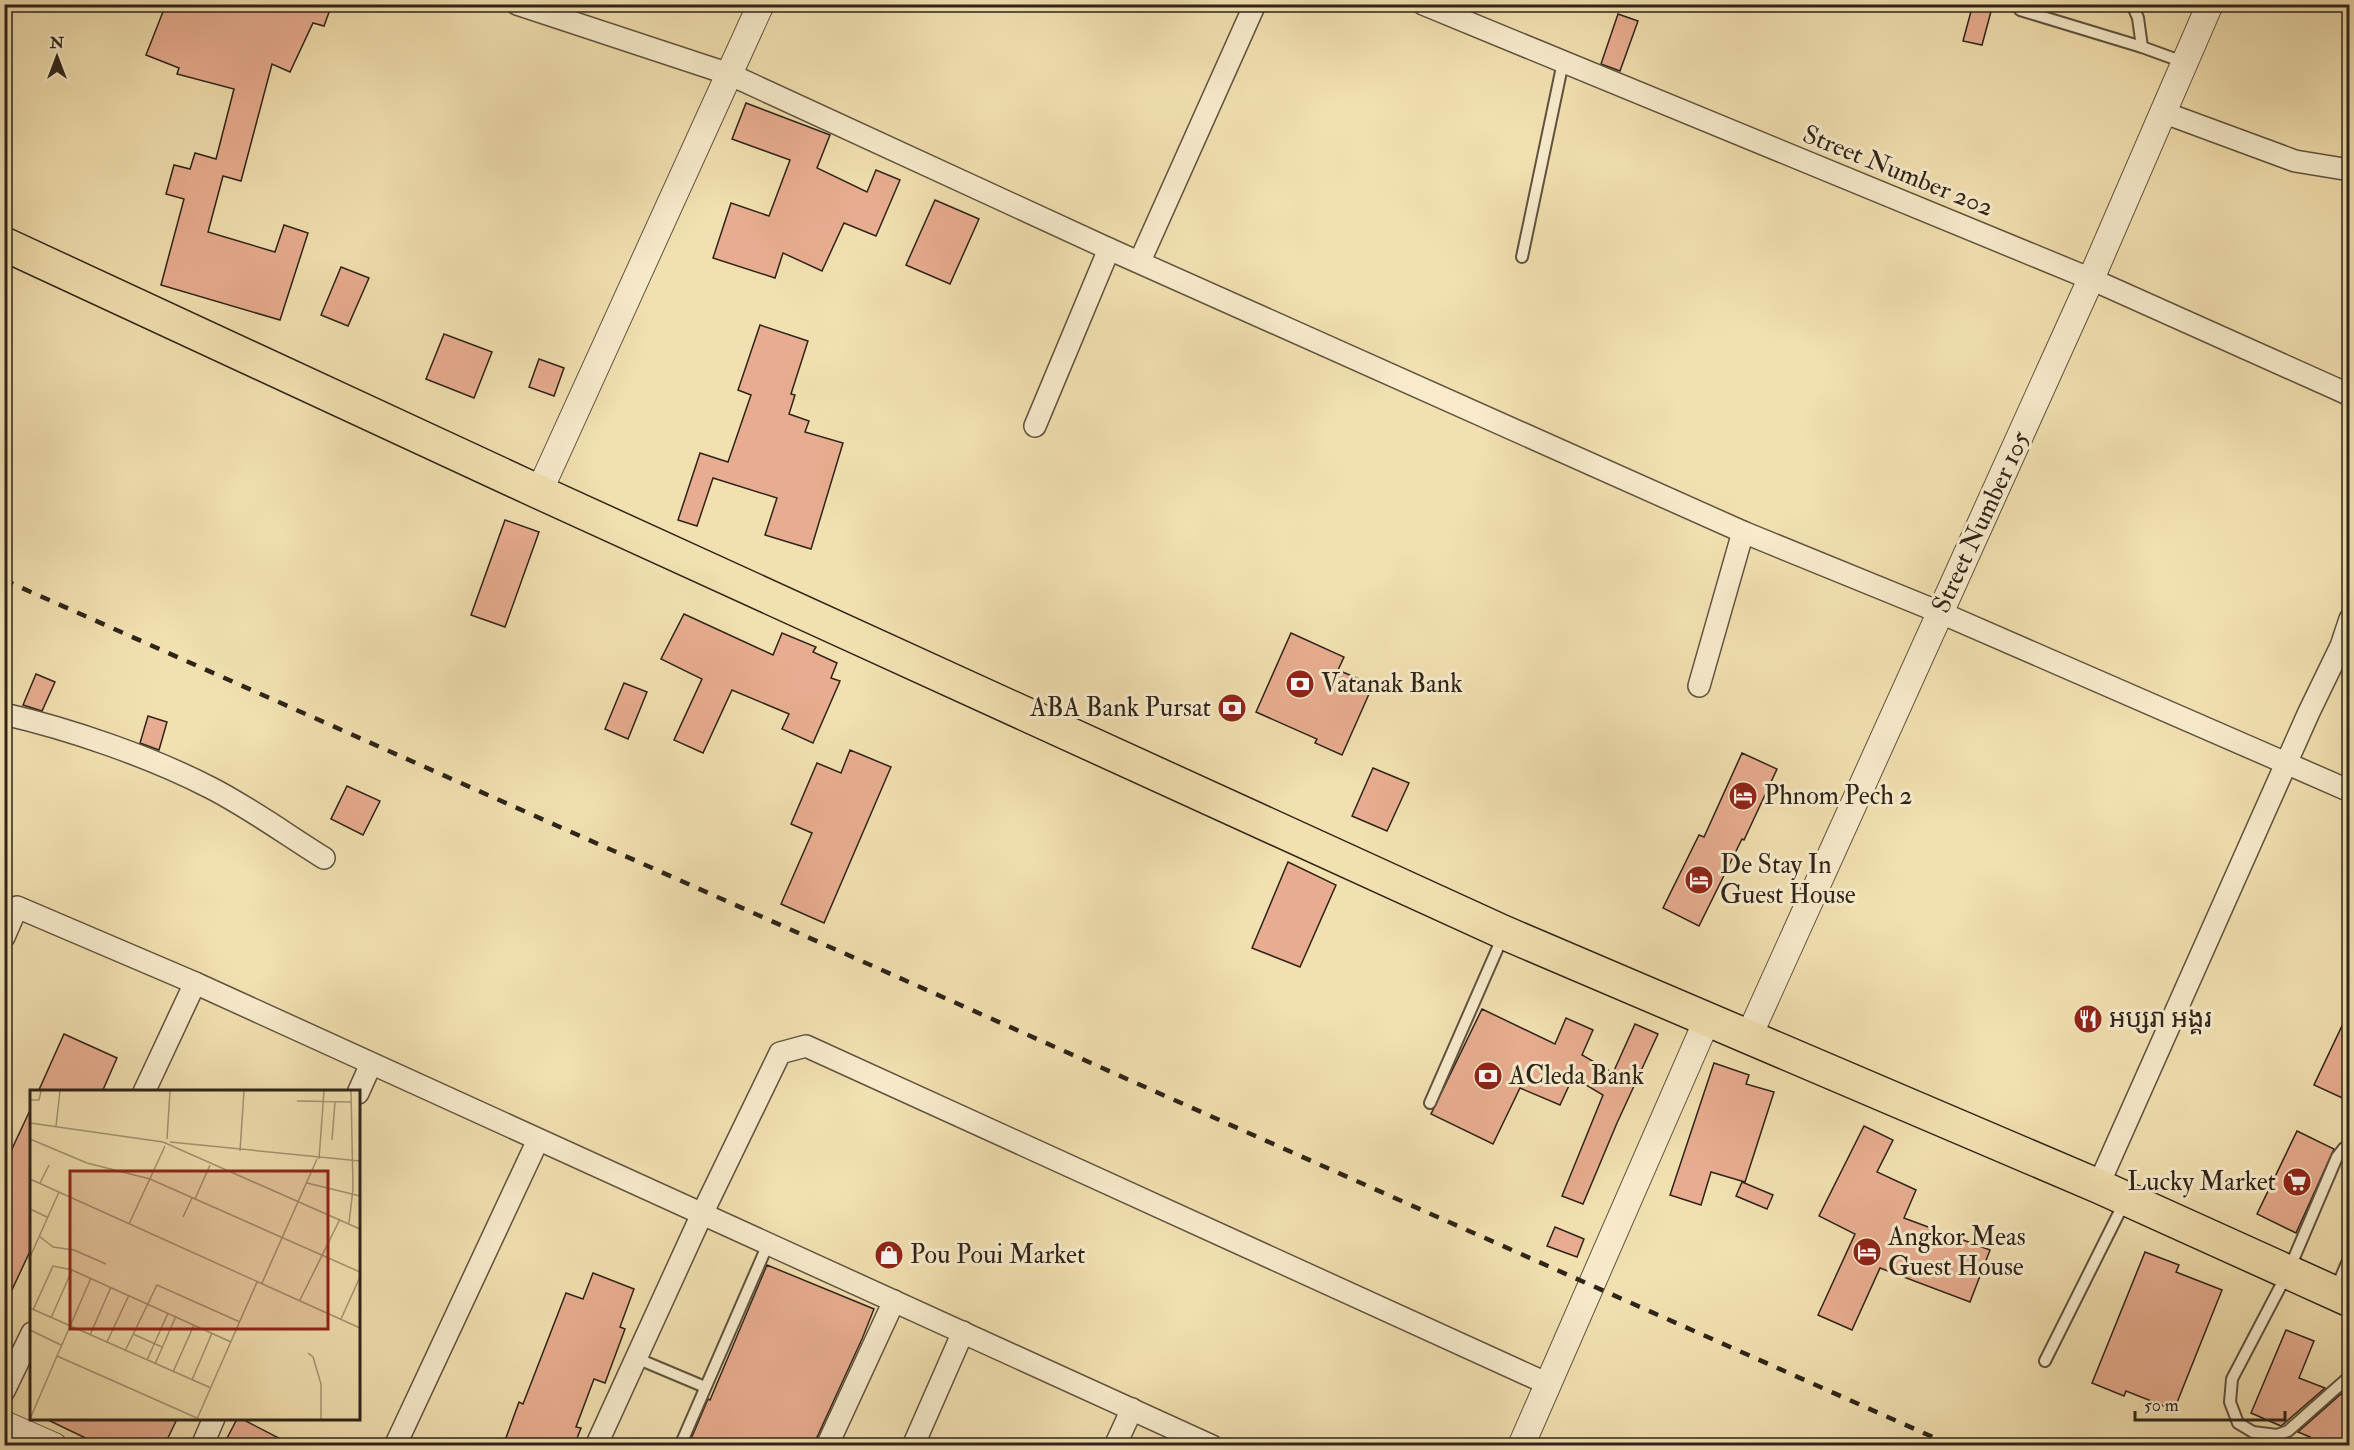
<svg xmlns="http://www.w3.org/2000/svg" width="2354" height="1450" font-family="'IM FELL Double Pica','Noto Sans Khmer',serif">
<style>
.building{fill:#e8ad90;stroke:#2e2419;stroke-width:1.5}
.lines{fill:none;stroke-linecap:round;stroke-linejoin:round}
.service-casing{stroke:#5f533f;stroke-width:14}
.minor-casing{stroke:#5f533f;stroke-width:24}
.tertiary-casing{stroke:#5f533f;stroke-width:28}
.primary-casing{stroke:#2e2419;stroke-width:36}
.service{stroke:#f7ebcc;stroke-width:10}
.minor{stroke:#f7ebcc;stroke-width:21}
.tertiary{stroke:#f7ebcc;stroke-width:26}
.primary{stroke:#f2e0b0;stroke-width:33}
.rail{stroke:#2e2419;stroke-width:4.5;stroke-dasharray:10 10;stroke-linecap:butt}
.labels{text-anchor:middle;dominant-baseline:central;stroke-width:6;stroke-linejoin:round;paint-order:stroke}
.street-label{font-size:26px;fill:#2e2419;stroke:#f7ebcc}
.poi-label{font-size:26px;fill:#2e2419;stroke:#f7ebcc;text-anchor:start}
.inset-road{fill:none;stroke:#a49574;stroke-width:1.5}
.view{fill:#8f2418;fill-opacity:0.15;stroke:#8f2418;stroke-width:3}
.inset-edge{fill:none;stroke:#2e2419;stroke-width:3}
</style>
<rect width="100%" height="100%" fill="#f2e0b0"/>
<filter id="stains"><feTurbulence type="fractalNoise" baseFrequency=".00333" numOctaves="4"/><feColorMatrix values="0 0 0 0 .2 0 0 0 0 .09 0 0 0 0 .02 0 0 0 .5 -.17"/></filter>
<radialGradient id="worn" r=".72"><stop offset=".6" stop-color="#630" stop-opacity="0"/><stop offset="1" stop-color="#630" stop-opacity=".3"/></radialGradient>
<g class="building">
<path d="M166 4H332L324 26 313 23 290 72 272 64 241 181 223 176 208 232 275 252 284 225 308 233 280 320 161 285 184 199 166 194 174 165 190 169 195 153 216 159 234 89 177 74 179 68 146 55Z"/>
<path d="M1973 4H1993L1982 45 1963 41Z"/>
<path d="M1618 14 1638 21 1620 71 1601 64Z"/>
<path d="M746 103 830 135 817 168 867 192 876 170 900 180 876 236 844 223 822 271 783 253 775 278 713 258 731 203 769 216 790 160 732 139Z"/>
<path d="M935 200 979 219 950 284 906 265Z"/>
<path d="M341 267 369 278 348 326 321 315Z"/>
<path d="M760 325 808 341 791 394 795 395 789 414 809 421 805 432 843 443 811 549 765 535 777 498 713 478 697 526 678 520 700 453 728 462 751 395 738 390Z"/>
<path d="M444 334 492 352 474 398 426 379Z"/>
<path d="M539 359 564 368 554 396 529 387Z"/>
<path d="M505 520 539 532 505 627 471 615Z"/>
<path d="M684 614 773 655 782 633 816 647 813 652 837 663 831 678 840 681 813 743 782 729 789 714 732 690 703 753 674 740 702 679 661 659Z"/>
<path d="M1291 633 1344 657 1338 670 1373 685 1342 755 1315 743 1317 739 1256 712Z"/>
<path d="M36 674 55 682 42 711 23 705Z"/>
<path d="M624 683 647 692 628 739 605 729Z"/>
<path d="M148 716 167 722 159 750 140 743Z"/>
<path d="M850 750 891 767 824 923 781 904 812 833 791 824 817 763 841 773Z"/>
<path d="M1742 753 1777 769 1744 840 1742 839 1699 926 1663 908 1699 835 1704 837Z"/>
<path d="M1373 768 1409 783 1387 831 1352 816Z"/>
<path d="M347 786 380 801 363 835 331 819Z"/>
<path d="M1288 862 1336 885 1300 967 1252 948Z"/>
<path d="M1482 1009 1555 1044 1566 1018 1593 1030 1582 1055 1613 1073 1635 1024 1658 1034 1617 1123 1583 1204 1562 1196 1603 1095 1573 1077 1560 1105 1520 1088 1493 1144 1431 1114Z"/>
<path d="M2349 1011V1101L2314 1085Z"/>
<path d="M64 1034 117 1058 102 1092H38Z"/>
<path d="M1714 1063 1749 1075 1746 1084 1774 1092 1745 1182 1711 1172 1701 1205 1670 1195Z"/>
<path d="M32 1106V1247L4 1307V1166Z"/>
<path d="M1864 1126 1893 1140 1877 1172 1916 1190 1904 1218 1990 1250 1970 1302 1880 1268 1852 1330 1818 1315 1855 1234 1819 1216Z"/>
<path d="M2297 1131 2334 1149 2296 1233 2257 1214Z"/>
<path d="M1742 1182 1773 1195 1767 1209 1736 1196Z"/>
<path d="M1555 1227 1584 1239 1577 1257 1547 1246Z"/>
<path d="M2145 1252 2179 1265 2176 1272 2222 1290 2174 1410 2126 1391 2124 1396 2092 1383Z"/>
<path d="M767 1265 874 1309 862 1339 813 1446H688L708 1399 710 1400Z"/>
<path d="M593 1273 634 1289 620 1327 625 1329 605 1383 594 1379 576 1427 581 1428 574 1446H503L519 1402 523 1404 566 1293 583 1299Z"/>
<path d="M2286 1330 2314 1341 2299 1378 2325 1388 2281 1426 2251 1413Z"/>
<path d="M2341 1394 2349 1398V1446H2306L2310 1437 2298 1432Z"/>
<path d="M46 1419H177L164 1446H102Z"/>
<path d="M237 1419H242L294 1446H223Z"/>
</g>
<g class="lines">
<g class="service-casing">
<g id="service">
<path d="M2132 4 2138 18 2142 47"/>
<path d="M2020 10 2142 47 2186 63"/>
<path d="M1522 257 1563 62"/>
<path d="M1430 1103 1503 936"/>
<path d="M2350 1147 2344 1148 2337 1157 2288 1272 2232 1379 2230 1402 2238 1423 2253 1432 2277 1435 2288 1431 2350 1376"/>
<path d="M2336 1289 2350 1256"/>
<path d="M636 1358 705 1387"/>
<path d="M2045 1361 2124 1203"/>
<path d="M680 1446 768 1244"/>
</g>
</g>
<g class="minor-casing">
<g id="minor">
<path d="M517 4 729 74 1109 249 1743 532 1939 612 2350 791"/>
<path d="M1423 4 2091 279 2350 395"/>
<path d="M2165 113 2295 161 2350 170"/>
<path d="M1140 261 1255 4"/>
<path d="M1035 426 1109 249"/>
<path d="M1699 686 1743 532"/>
<path d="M4 714C70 729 151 757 211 788 250 808 287 835 324 858"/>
<path d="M4 937 17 907 195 983 1212 1446"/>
<path d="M144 1092 195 983"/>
<path d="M358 1093 371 1064"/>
<path d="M2098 1186 2309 712 2341 646 2350 619"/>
<path d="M4 1391 32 1333"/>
<path d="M202 1446 214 1418"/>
<path d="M395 1446 538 1140"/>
<path d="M596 1446 702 1214 780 1053 806 1046 1548 1384"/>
<path d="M827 1446 894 1301"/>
<path d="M913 1446 963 1332"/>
<path d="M1115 1446 1132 1409"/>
</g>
</g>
<g class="tertiary-casing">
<g id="tertiary">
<path d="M539 492 761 4"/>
<path d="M1748 1038 2091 279 2210 4"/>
<path d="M4 1424 54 1446"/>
<path d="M1521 1446 1707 1020"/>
</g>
</g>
<g class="primary-casing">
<path id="primary" d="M4 244 539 492 1505 933 2098 1186 2350 1300"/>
</g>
<use href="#service" class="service"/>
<use href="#minor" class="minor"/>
<use href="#tertiary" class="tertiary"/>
<use href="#primary" class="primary"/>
<path class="rail" d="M4 580 1953 1446"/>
</g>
<defs>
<g id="bank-disc" transform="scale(1.5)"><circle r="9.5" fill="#8f2418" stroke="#f7ebcc"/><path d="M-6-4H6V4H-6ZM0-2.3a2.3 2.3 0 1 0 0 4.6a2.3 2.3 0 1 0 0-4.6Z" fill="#fff"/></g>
<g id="hotel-disc" transform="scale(1.5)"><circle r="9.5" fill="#8f2418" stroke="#f7ebcc"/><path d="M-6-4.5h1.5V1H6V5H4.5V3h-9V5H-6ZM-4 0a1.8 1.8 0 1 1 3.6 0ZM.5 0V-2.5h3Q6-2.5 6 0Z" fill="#fff"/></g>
<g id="restaurant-disc" transform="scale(1.5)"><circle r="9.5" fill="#8f2418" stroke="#f7ebcc"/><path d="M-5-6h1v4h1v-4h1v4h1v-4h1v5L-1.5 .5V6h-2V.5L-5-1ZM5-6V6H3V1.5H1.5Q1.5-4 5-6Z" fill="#fff"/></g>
<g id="supermarket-disc" transform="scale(1.5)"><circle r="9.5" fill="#8f2418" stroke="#f7ebcc"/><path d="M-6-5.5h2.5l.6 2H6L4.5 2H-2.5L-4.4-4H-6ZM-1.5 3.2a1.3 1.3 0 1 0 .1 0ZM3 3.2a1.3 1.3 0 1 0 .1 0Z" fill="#fff"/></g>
<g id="shop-disc" transform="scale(1.5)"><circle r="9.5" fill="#8f2418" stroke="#f7ebcc"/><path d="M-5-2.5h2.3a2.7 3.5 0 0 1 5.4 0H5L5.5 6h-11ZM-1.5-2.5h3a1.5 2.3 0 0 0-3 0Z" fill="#fff"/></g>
</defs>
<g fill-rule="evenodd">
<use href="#bank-disc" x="1300" y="684"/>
<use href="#bank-disc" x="1232" y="708"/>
<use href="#hotel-disc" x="1743" y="796"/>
<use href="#hotel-disc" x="1699" y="880"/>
<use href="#restaurant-disc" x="2088" y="1019"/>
<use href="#bank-disc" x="1488" y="1076"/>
<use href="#supermarket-disc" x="2297" y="1182"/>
<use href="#hotel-disc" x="1867" y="1252"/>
<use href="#shop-disc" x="889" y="1255"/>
</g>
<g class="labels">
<g class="street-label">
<text transform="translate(1898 171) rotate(22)">Street Number 202</text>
<text transform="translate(1981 522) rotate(-65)">Street Number 105</text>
</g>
<g class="poi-label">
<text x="1321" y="684">Vatanak Bank</text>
<text x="1211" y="708" text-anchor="end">ABA Bank Pursat</text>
<text x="1764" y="796">Phnom Pech 2</text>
<text x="1720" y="865">De Stay In<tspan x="1720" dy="30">Guest House</tspan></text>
<text x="2109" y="1019">អប្សរា អង្គរ</text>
<text x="1509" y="1076">ACleda Bank</text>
<text x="2276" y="1182" text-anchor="end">Lucky Market</text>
<text x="1888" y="1237">Angkor Meas<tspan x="1888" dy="30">Guest House</tspan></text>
<text x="910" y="1255">Pou Poui Market</text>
</g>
</g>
<g transform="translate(30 1090)">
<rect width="330" height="330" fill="#f2e0b0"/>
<path class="inset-road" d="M0 10H9L11 1M267 11 321 12M0 33 133 52 330 139M26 36 30 1M0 49 57 73 120 89 330 182M137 49 140 1M302 50 305 12M140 52 330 71M210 61 214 1M289 69 294 1M0 89 330 238M10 93 19 75M277 93 330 106M165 109 180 75M0 119 17 127M153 127 162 108M319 133 323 99 321 1M99 134 135 56M9 146 23 157 44 160 76 174M0 167 29 102M61 188 27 266 167 328M232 193 287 69M270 210 310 129M0 218 181 298M3 220 23 176 42 180M21 228 42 180 201 252M311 229 330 187M0 240 31 255M103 244 132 257M60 245 81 197M77 252 99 205M95 261 127 195 210 232M278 263 283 267 291 294V329M117 270 138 223M125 274 146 226M143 282 164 235M162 290 182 243M0 329 27 266M167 329 227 192"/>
<path class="view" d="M40 81H298V239H40Z"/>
<rect width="330" height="330" class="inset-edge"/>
</g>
<rect width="2354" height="1450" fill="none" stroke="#f2e0b0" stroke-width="24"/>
<rect x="6" y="6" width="2342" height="1438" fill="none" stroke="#2e2419" stroke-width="3"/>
<rect x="12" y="12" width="2330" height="1426" fill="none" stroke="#2e2419" stroke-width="1.5"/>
<g transform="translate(57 57)" stroke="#f7ebcc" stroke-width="4.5" paint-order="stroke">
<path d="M0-4.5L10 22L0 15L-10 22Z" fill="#2e2419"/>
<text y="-9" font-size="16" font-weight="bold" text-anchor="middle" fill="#2e2419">N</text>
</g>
<path d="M2135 1411v9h150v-9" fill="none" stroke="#2e2419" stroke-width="3"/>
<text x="2144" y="1411" font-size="18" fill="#2e2419" stroke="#f7ebcc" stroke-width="4.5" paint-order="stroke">50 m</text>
<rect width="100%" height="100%" filter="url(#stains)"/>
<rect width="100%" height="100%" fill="url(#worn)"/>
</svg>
